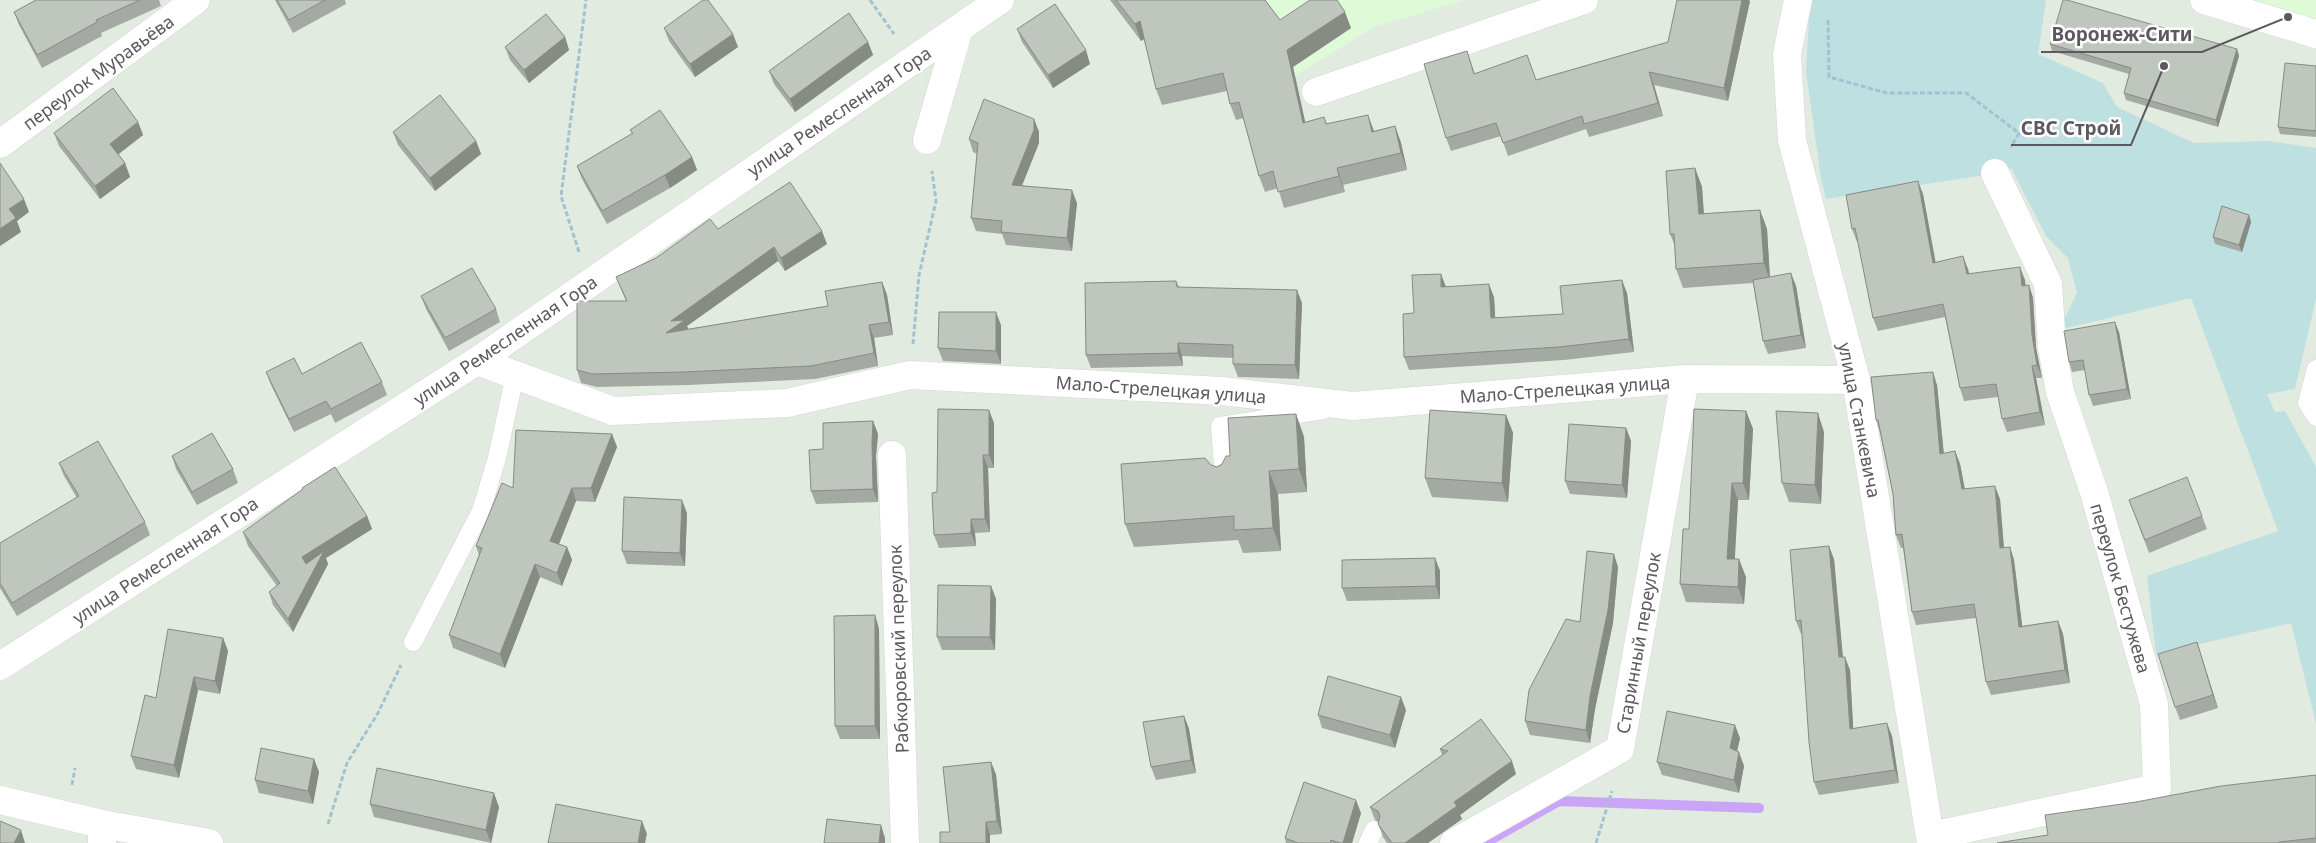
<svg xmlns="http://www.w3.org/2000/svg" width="2316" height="843" font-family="'Noto Sans',sans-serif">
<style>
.commercial{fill:#defad6}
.green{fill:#bee0e1}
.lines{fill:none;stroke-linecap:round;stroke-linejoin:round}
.stream{stroke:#caa4f7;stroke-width:10}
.service-casing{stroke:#d7d3d9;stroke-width:19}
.minor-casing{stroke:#d7d3d9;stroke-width:29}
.tertiary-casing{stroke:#d7d3d9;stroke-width:29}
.path{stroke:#a2c2d0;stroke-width:3;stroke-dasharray:5 2.5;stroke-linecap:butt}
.service{stroke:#fff;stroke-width:18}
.minor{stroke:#fff;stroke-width:28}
.tertiary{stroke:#fff;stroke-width:28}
.wall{fill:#a4aaa3}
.shaded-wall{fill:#868b84}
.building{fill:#bfc6bd;stroke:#868b84}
.labels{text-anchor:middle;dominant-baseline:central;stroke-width:5;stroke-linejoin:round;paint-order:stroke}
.street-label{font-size:18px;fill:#5d5960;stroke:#fff}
.leader{fill:none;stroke:#5d5960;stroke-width:2}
.callout-dot{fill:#5d5960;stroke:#fff;stroke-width:2}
.callout-label{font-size:19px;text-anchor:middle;font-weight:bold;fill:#5d5960;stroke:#fff;stroke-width:5;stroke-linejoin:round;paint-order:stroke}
</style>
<rect width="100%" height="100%" fill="#e2ebe0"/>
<g class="commercial">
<path d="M1259 0H1465L1374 27 1295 76 1288 44Z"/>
<path d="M2204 0H2316V34Z"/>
</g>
<path class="green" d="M1810 0H2046L2038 54 2103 83 2117 107 2194 143 2270 141 2316 148V299L2295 389 2267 394 2275 412 2285 411 2316 467V724L2291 623 2156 654 2147 576 2278 531 2191 298 2059 330 2077 293 2068 258 2046 236 2011 168 1986 175 1826 199 1821 179 1806 71Z"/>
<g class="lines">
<path class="stream" d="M1485 843 1559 801 1759 808"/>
<g class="service-casing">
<g id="service">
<path d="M2316 369 2307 403 2316 417"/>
<path d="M1224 479 1220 426 1323 410"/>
<path d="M413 642 481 511 497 458 515 375"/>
<path d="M1368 843 1374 830"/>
</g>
</g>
<g class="minor-casing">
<g id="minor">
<path d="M1798 0 1787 54 1792 140 1856 380 1931 843"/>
<path d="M2204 0 2316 34"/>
<path d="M1316 92 1584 0"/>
<path d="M927 140 959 29"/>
<path d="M0 144 196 0"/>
<path d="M477 361 613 411 787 403 910 375 1222 391 1353 406 1685 379 1856 380"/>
<path d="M892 455 905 843"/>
<path d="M0 666 477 361 1000 0"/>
<path d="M1931 836 2157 788 2154 704 2094 492 2060 392 2052 347 2048 284 1995 173"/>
<path d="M102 843V824"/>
<path d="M1454 843 1620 749 1685 379"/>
</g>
</g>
<g class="tertiary-casing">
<path id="tertiary" d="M0 800 102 824 209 843"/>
</g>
<g class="path">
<path d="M870 0 894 34"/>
<path d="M1828 20 1829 77 1887 93H1966L2019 133 2011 147"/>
<path d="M579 252 561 196 586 0"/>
<path d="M913 344 919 275 936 201 932 171"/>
<path d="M72 785 75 768"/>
<path d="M328 824 347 763 378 713 401 665"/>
<path d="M1596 843 1612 791"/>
</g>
<use href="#service" class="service"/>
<use href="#minor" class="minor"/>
<use href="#tertiary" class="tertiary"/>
</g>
<g class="wall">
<path d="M36 0H159L161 6 101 33 102 36 42 68 19 25 14 12Z"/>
<path d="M275 0H345L346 4 293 33Z"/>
<path d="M1110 0H1265L1280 20 1351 28 1293 67 1305 122 1324 117 1327 124 1374 131 1395 126 1401 143 1407 170 1343 185 1345 192 1284 208 1278 188 1265 192 1259 176 1244 118 1236 120 1230 104 1227 91 1162 105 1156 89 1144 39 1141 41Z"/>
<path d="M1750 1 1728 101 1654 85 1663 116 1589 137 1586 129 1508 156 1501 136 1451 151 1446 138 1467 51 1475 74 1536 80 1668 42Z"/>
<path d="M664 28 738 47 695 77 669 41Z"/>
<path d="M1017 29 1090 64 1053 88 1022 42Z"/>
<path d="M565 37 569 50 529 83 510 60 505 47Z"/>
<path d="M868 42 873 55 795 112 774 84 769 71Z"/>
<path d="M2050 44 2237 49 2239 56 2218 127 2126 100 2124 93 2129 74 2052 51Z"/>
<path d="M2316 66V137L2280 134 2278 127Z"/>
<path d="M1034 119 1039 132V143L1022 185 1077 203 1072 251 1006 245 1002 234 976 231 971 218 977 154 973 152 969 139Z"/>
<path d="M138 122 143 135 118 154 125 163 130 177 100 199 59 146 54 133Z"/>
<path d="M630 130 692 157 697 170 670 188 607 224 582 179 577 166 632 134Z"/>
<path d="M393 132 476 141 481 154 435 191 398 145Z"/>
<path d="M1695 168 1702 187 1704 214 1760 210 1767 229 1770 277 1796 286 1806 348 1768 354 1763 341 1753 283 1683 288 1676 269 1675 246 1670 234Z"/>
<path d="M1923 194 1935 262 1968 269 1969 274 2025 280V286L2029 285 2033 298 2036 348 2042 378H2036L2045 425 2007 432 2002 419 1998 397 1964 401 1960 388 1945 317 1878 331 1873 318 1858 241 1857 242 1852 229Z"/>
<path d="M2249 215 2251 222 2242 252 2215 244 2213 237Z"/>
<path d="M718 229 827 244 785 271 778 261 687 326 688 329 828 306 882 282 887 295 893 335 874 338 878 366 815 379 688 385 597 387 581 383 577 370 626 301 616 277Z"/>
<path d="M1176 281 1179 287 1302 303 1299 379 1238 377 1233 364V358L1182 356 1183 366 1091 368 1086 355Z"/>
<path d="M1445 287 1494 297 1495 318 1563 314 1627 293 1634 352 1564 360 1409 370 1404 357Z"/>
<path d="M421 296 496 309 500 322 449 351 426 309Z"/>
<path d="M1001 325V364L943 361 938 348Z"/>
<path d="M2119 332 2131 399 2093 406 2089 395 2085 370 2072 372 2069 362Z"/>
<path d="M266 372 302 374 382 382 387 395 335 423 331 414 294 432 271 385Z"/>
<path d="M1937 385 1944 454 1955 451 1960 464 1965 489 2000 499 2004 548 2010 547 2014 560 2022 626 2058 621 2063 634 2070 683 1991 695 1986 682 1976 618 1916 625 1912 612 1903 548H1901L1896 535 1893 494 1880 433 1876 420Z"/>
<path d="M1746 411 1753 429 1749 500H1738L1734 559 1746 577 1744 604 1686 602 1680 584 1689 529Z"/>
<path d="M1296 414 1304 437 1307 492 1278 494 1281 551 1243 553 1238 540 1134 547 1125 524 1211 465 1217 467 1222 464 1230 456Z"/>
<path d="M1506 415 1513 433 1508 502 1432 497 1425 478Z"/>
<path d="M873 421 878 434 876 456 878 502 816 504 811 491 823 449Z"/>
<path d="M994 423V468H988L990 532 975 533 976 546 939 548 934 535 937 492Z"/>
<path d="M1626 428 1631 441 1627 498 1570 494 1565 481Z"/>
<path d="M1824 432 1821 504 1789 502 1782 483Z"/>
<path d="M612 434 617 447 595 502 576 501 559 544 567 547 572 560 562 586 540 577 505 668 453 648 449 635 479 555 476 546Z"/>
<path d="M172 456 233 469 238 483 197 505 176 469Z"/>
<path d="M59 463 145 522 150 535 17 616 0 588V543L77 498 64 476Z"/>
<path d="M2129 500 2202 516 2207 529 2149 553Z"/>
<path d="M687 513 685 566 627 564 622 551Z"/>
<path d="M367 516 372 529 326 558 328 564 293 632 273 605 269 592 277 586 248 546 243 532Z"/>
<path d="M1435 558 1440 571V599L1347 601 1342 588Z"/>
<path d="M1834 559 1843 657 1850 670 1853 728 1892 736 1899 783 1819 795 1814 782 1802 634H1801L1796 621Z"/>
<path d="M1618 567 1613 623 1595 709 1590 743 1530 735 1525 721 1580 622Z"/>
<path d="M991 586 996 599 995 650H942L937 637Z"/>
<path d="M875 615 879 629 880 739H840L835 726Z"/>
<path d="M223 638 228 651 220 694 198 690 179 778 136 769 131 756 156 698Z"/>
<path d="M2197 642 2218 708 2180 720 2175 707Z"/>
<path d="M1406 710 1395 748 1322 728 1318 715Z"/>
<path d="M1184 716 1189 729 1196 773 1156 780 1151 767Z"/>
<path d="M1740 738 1737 751 1744 766 1739 793 1662 775 1657 762Z"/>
<path d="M1440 749 1516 774 1460 815 1462 819 1428 843H1387L1383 837 1378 824V822L1375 820 1370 807 1442 755Z"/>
<path d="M314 759 319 772 313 804 259 793 255 780Z"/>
<path d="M991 762 996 775 1002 834 990 835 950 832Z"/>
<path d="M2316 775V843H1997L2048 835Z"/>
<path d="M370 804 499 807 491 843 374 817Z"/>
<path d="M1361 813 1352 843H1286L1285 838Z"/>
</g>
<g class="shaded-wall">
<path d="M1742 0H1749L1750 1 1728 101 1724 88Z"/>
<path d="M1345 12 1351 28 1293 67 1309 139 1303 123 1287 50Z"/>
<path d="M1140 21 1146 38 1141 41 1135 24Z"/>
<path d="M733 34 738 47 695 77 690 64Z"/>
<path d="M565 37 569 50 529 83 524 70Z"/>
<path d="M868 42 873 55 795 112 790 99Z"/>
<path d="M2237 49 2239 56 2218 127 2216 120Z"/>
<path d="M1086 50 1090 64 1053 88 1048 75Z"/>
<path d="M1649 72 1654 85 1663 116 1658 103Z"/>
<path d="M1368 115 1374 131 1372 132Z"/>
<path d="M1034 119 1039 132V143L1017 198 1012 185Z"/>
<path d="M138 122 143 135 115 157 110 144Z"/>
<path d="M1395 126 1401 143 1407 170 1401 153Z"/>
<path d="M476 141 481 154 435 191 430 178Z"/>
<path d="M692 157 697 170 670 188 665 175Z"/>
<path d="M125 163 130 177 100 199 95 186Z"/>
<path d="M1337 168 1343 185 1345 192 1339 176Z"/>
<path d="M1695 168 1702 187 1705 233 1699 214Z"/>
<path d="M1918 181 1923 194 1938 275 1933 263Z"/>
<path d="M1072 190 1077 203 1072 251 1067 238Z"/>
<path d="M24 199 29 212 17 221 21 232 0 246V229L9 209Z"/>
<path d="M1760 210 1767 229 1770 281 1764 263Z"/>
<path d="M2249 215 2251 222 2242 252 2239 245Z"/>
<path d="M822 231 827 244 785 271 781 258Z"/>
<path d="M774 247 778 261 687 326 690 333H666L671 321Z"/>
<path d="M1963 256 1968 269 1972 287 1967 274Z"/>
<path d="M2020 267 2025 280 2027 299 2022 286Z"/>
<path d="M1791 273 1796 286 1806 348 1801 335Z"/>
<path d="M1441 274 1446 287H1441Z"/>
<path d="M1622 280 1627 293 1634 352 1629 339Z"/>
<path d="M882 282 887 295 893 335 889 322Z"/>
<path d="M1489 284 1494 297 1496 331 1491 318Z"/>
<path d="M2029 285 2033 298 2036 348 2042 378 2037 365 2032 335Z"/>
<path d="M1297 290 1302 303 1299 379 1295 365Z"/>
<path d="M996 312 1001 325V364L996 351Z"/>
<path d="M2115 322 2119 332 2131 399 2127 389Z"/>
<path d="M869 325 874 338 878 366 874 353Z"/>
<path d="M1178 343 1182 356 1183 366 1178 353Z"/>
<path d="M2032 366 2036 378 2045 425 2040 412Z"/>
<path d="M1933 372 1937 385 1945 467 1940 454Z"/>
<path d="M989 410 994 423V468L989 455Z"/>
<path d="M1746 411 1753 429 1749 500 1743 483Z"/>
<path d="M1818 413 1824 432 1821 504 1815 485Z"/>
<path d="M1296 414 1304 437 1307 492 1299 469Z"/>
<path d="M1506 415 1513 433 1508 502 1502 483Z"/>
<path d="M873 421 878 434 876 456 878 502 873 489 872 442Z"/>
<path d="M1626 428 1631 441 1627 498 1622 485Z"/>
<path d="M612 434 617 447 595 502 591 488Z"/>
<path d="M1955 451 1960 464 1967 502 1962 489Z"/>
<path d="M983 455 988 468 990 532 985 519Z"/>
<path d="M1269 471 1278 494 1281 551 1273 528Z"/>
<path d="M1732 483 1738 500 1734 576 1727 559Z"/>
<path d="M1995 486 2000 499 2005 562 2000 548Z"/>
<path d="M572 488 576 501 555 554 550 541Z"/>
<path d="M682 500 687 513 685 566 680 553Z"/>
<path d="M367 516 372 529 326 558 328 564 293 632 288 619 307 571 302 557Z"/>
<path d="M971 519 975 533 976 546 971 533Z"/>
<path d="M1829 546 1834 559 1844 671 1839 657Z"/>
<path d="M567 547 572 560 562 586 557 573Z"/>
<path d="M2010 547 2014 560 2024 640 2019 627Z"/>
<path d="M1614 554 1618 567 1613 623 1595 709 1590 743 1586 730 1590 696Z"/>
<path d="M1435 558 1440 571V599L1436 586Z"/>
<path d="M1739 559 1746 577 1744 604 1738 587Z"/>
<path d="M535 564 540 577 505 668 500 654Z"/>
<path d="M991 586 996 599 995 650 990 637Z"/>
<path d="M875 615 879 629 880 739 875 726Z"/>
<path d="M2058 621 2063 634 2070 683 2065 670Z"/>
<path d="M223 638 228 651 220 694 215 681Z"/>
<path d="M2197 642 2201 655 2218 708 2213 695Z"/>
<path d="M1845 657 1850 670 1854 742 1850 729Z"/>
<path d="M194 677 198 690 179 778 174 765Z"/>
<path d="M1401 697 1406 710 1395 748 1390 735Z"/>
<path d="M1184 716 1189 729 1196 773 1191 760Z"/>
<path d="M1887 723 1892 736 1899 783 1895 770Z"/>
<path d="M1735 725 1740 738 1735 761 1730 748Z"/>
<path d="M1739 752 1744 766 1739 793 1734 780Z"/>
<path d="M314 759 319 772 313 804 308 791Z"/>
<path d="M1512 761 1516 774 1460 815 1462 819 1428 843H1405L1454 802Z"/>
<path d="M991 762 996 775 1002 834 997 821Z"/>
<path d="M494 793 499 807 491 843 486 830Z"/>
<path d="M1356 800 1361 813 1352 843H1343Z"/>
<path d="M642 821 647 834 645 843H638Z"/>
<path d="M986 822 990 835V843H986Z"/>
<path d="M881 825 885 838V843H879Z"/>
<path d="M21 830 25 843H14Z"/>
</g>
<g class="building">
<path d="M36 0H140L96 20 97 22 37 55 14 12Z"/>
<path d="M277 0H325L289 20Z"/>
<path d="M703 0H708L733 34 690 64 664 28Z"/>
<path d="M1116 0H1265L1280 20 1310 0H1337L1345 12 1287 50 1303 123 1324 117 1326 124 1368 115 1372 132 1395 126 1401 153 1337 168 1339 176 1278 192 1273 171 1259 176 1239 102 1230 104 1223 73 1156 89 1140 21 1135 24Z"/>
<path d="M1677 0H1742L1724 88 1649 72 1658 103 1584 124 1582 116 1503 143 1496 123 1446 138 1424 64 1467 51 1474 74 1527 55 1536 80 1668 42Z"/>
<path d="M2063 0H2067L2237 49 2216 120 2124 93 2131 68 2050 44Z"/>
<path d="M1055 4 1086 50 1048 75 1017 29Z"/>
<path d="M849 13 868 42 790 99 769 71Z"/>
<path d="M546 14 565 37 524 70 505 47Z"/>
<path d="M2285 63 2316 66V131L2278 127Z"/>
<path d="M113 88 138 122 110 144 125 163 95 186 54 133Z"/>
<path d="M440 95 476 141 430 178 393 132Z"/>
<path d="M984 99 1034 119V130L1012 185 1072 190 1067 238 1001 232 1002 221 971 218 978 143 969 139Z"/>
<path d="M660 110 692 157 665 175 602 211 577 166 633 133 630 130Z"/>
<path d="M0 163 24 199 9 209 16 218 0 229Z"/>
<path d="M1695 168 1699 214 1760 210 1764 263 1676 269 1674 234H1670L1666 171Z"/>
<path d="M1918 181 1933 263 1963 256 1967 274 2020 267 2022 286 2029 285 2032 335 2037 365 2032 366 2040 412 2002 419 1996 384 1960 388 1943 304 1873 318 1855 228 1852 229 1846 195Z"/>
<path d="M790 182 822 231 781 258 774 247 671 321 685 320 666 333 828 306 825 291 882 282 889 322 869 325 874 353 811 366 684 372 592 374 577 370V301H627L616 277 656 258 710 219 718 229Z"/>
<path d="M2222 206 2249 215 2239 245 2213 237Z"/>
<path d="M472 268 496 309 445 338 421 296Z"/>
<path d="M1791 273 1801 335 1763 341 1753 280Z"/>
<path d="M1441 274V287L1489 284 1491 318 1563 314 1560 286 1622 280 1629 339 1559 347 1404 357 1403 314 1414 313 1412 275Z"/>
<path d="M1176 281 1177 287 1297 290 1295 365 1233 364V345L1178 343V353L1086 355 1085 283Z"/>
<path d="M939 312H996V351L938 348Z"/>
<path d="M2115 322 2127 389 2089 395 2083 360 2069 362 2064 331Z"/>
<path d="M361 342 382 382 331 409 326 401 289 419 266 372 294 358 302 374Z"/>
<path d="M1933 372 1940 454 1955 451 1962 489 1995 486 2000 548 2010 547 2019 627 2058 621 2065 670 1986 682 1974 604 1912 612 1902 534 1896 535 1893 494 1878 420H1876L1871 377Z"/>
<path d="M938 409 989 410V455H983L985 519H971V533L934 535 932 493 937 492Z"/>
<path d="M1694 409 1746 411 1743 483H1732L1727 559H1739L1738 587 1680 584 1683 529H1689Z"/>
<path d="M1430 410 1506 415 1502 483 1425 478Z"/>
<path d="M1776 411 1818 413 1815 485 1782 483Z"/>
<path d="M1296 414 1299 469 1269 471 1273 528 1234 530V516L1125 524 1121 464 1205 458 1211 465 1217 467 1222 464 1226 456H1230L1228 418Z"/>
<path d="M873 421 872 442 873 489 811 491 809 450 823 449V423Z"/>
<path d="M1569 424 1626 428 1622 485 1565 481Z"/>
<path d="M516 430 612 434 591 488H572L550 541 567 547 557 573 535 564 500 654 449 635 482 548 476 546 502 483 513 488Z"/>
<path d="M212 433 233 469 192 492 172 456Z"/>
<path d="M98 441 145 522 12 603 0 583V543L79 496 59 463Z"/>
<path d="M335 467 367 516 302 557 306 564 324 551 288 619 269 592 280 583 243 532 303 489 302 488Z"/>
<path d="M2187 477 2202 516 2145 540 2129 500Z"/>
<path d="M624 497 682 500 680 553 622 551Z"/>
<path d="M1829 546 1839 657H1845L1850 729 1887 723 1895 770 1814 782 1809 742 1801 620 1796 621 1790 550Z"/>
<path d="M1587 551 1614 554 1608 610 1590 696 1586 730 1525 721 1529 690 1566 619 1580 622Z"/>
<path d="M1435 558 1436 586 1342 588V560Z"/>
<path d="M938 585 991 586 990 637H937Z"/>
<path d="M875 615V726H835L834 616Z"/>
<path d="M168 629 223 638 215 681 194 677 174 765 131 756 145 695 156 698Z"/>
<path d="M2197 642 2213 695 2175 707 2158 654Z"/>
<path d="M1328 676 1401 697 1390 735 1318 715Z"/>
<path d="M1667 711 1735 725 1730 748 1739 752 1734 780 1657 762Z"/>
<path d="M1184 716 1191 760 1151 767 1143 722Z"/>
<path d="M1481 719 1512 761 1454 802 1457 806 1405 843H1392L1378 824 1380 816 1378 811 1370 807 1448 751 1440 749Z"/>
<path d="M261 748 314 759 308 791 255 780Z"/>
<path d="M991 762 997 821 986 822V843H940V832H950L943 767Z"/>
<path d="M377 768 494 793 486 830 370 804Z"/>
<path d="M2316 775V838L2279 842V843H1997L2048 835 2045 815 2136 802 2221 786Z"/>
<path d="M1304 782 1356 800 1343 843H1340L1331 840 1330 843H1298L1285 838Z"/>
<path d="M556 804 642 821 638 843H548Z"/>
<path d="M827 819 881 825 879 843H824Z"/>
<path d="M0 821 21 830 14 843H0Z"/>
</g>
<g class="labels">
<g class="street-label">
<text transform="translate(98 72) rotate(-36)">переулок Муравьёва</text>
<text transform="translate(839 111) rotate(-34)">улица Ремесленная Гора</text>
<text transform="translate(505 340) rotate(-34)">улица Ремесленная Гора</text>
<text transform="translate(1161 389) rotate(4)">Мало-Стрелецкая улица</text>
<text transform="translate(1565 389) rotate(-4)">Мало-Стрелецкая улица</text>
<text transform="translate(1860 420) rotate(79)">улица Станкевича</text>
<text transform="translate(165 560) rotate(-33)">улица Ремесленная Гора</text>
<text transform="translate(2121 588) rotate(74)">переулок Бестужева</text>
<text transform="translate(1638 643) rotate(-80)">Старинный переулок</text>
<text transform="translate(898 649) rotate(-92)">Рабкоровский переулок</text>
</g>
</g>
<path class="leader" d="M2288 17L2202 52H2041M2164 66L2131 145H2011"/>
<g class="callout-dot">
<circle cx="2288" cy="17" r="5"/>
<circle cx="2164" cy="66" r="5"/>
</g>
<g class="callout-label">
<text x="2122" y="41">Воронеж-Сити</text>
<text x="2071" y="135">СВС Строй</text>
</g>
</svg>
